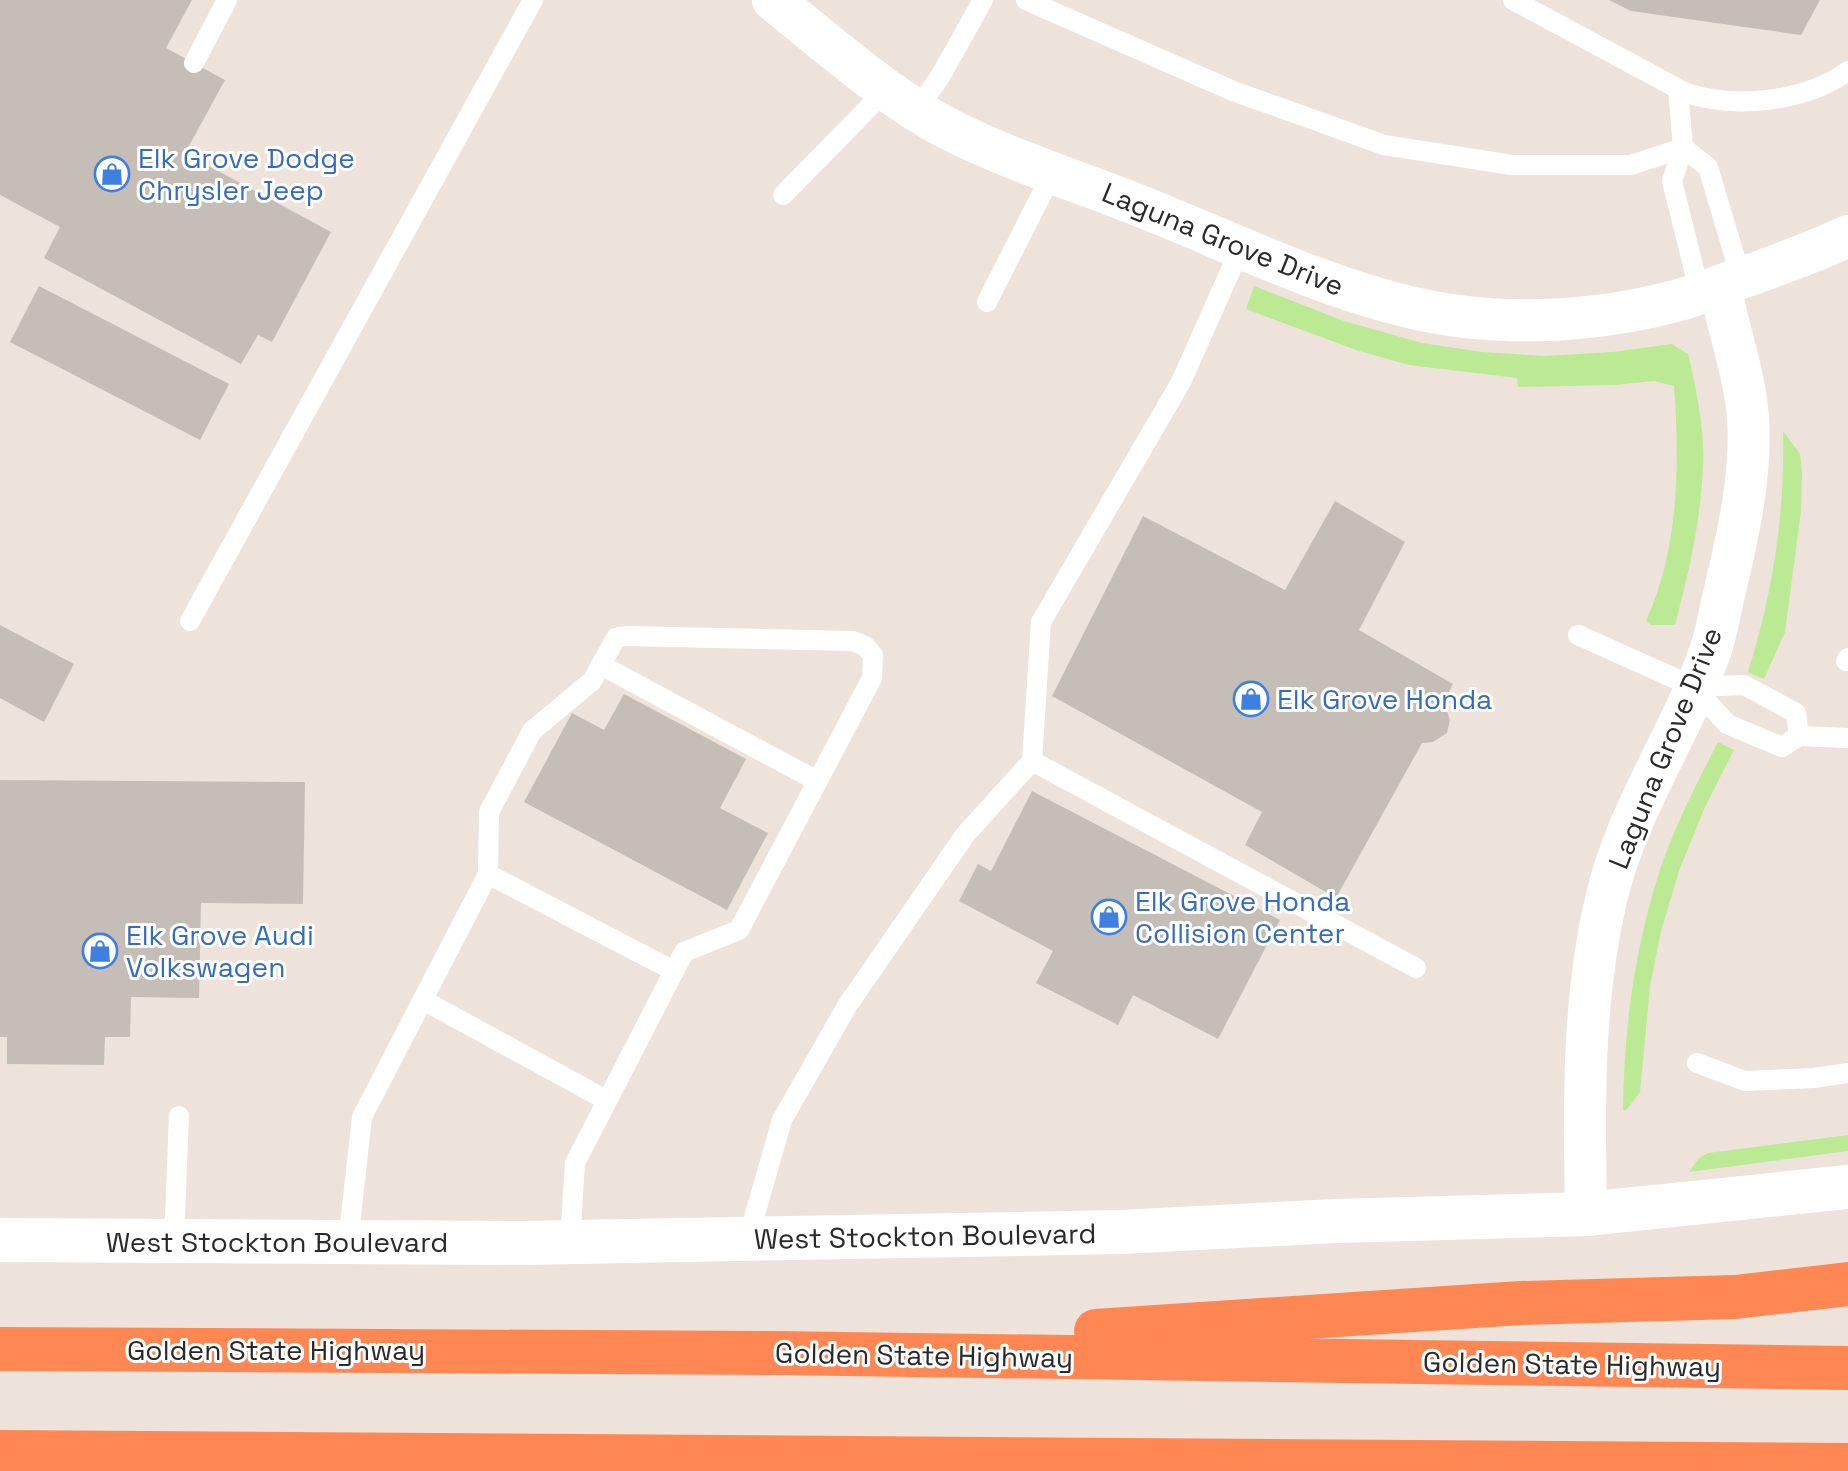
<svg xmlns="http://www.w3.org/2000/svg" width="1848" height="1471" font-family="'Space Grotesk',sans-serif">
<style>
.green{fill:#bce993}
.building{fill:#c5beb6}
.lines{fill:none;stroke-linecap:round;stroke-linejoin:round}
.lane{stroke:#fff;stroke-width:20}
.street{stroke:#fff;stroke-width:42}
.secondary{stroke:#fff;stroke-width:44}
.highway{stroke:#ff8754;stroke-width:44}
.labels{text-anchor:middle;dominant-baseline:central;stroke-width:6;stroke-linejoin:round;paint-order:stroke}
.shop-label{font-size:28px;fill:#366cbe;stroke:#fff;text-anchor:start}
.street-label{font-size:28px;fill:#2a2a2a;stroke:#fff}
</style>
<rect width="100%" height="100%" fill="#ede3db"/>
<g class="green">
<path d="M1254 286 1344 321 1422 343 1482 352 1545 356 1613 352 1672 344 1688 354C1696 387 1705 431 1703 465 1701 520 1689 572 1675 625H1651L1646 621C1679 548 1680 464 1674 386L1654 381 1615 385 1518 387 1517 378 1409 365 1356 350 1246 309Z"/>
<path d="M1783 431 1800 454 1802 473 1801 511 1785 632 1764 679 1748 672C1773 592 1785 514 1783 431Z"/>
<path d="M1718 742 1734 750 1705 807 1680 868 1661 931 1650 986 1640 1092 1627 1109 1623 1111C1624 1030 1634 952 1658 876 1673 829 1696 785 1718 742Z"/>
<path d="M1848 1135V1151L1689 1172 1698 1159 1708 1153Z"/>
</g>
<g class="building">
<path d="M0 0H192L166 48 225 80 185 153 331 232 272 342 258 335 241 364 44 258 60 227 0 195Z"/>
<path d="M1609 0H1820L1801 35 1631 11Z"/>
<path d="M39 286 229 384 200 440 10 342Z"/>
<path d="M1335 501 1405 542 1359 630 1453 684 1444 702 1450 720 1447 733 1433 742 1422 743 1336 898 1245 845 1262 812 1052 696 1143 516 1285 590Z"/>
<path d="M0 625 74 664 44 722 0 698Z"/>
<path d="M624 694 746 759 720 808 768 833 727 910 524 802 572 713 604 730Z"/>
<path d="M0 780 305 782 303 904 201 903 199 998 131 997 130 1037H105L104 1065 7 1064V1037H0Z"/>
<path d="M1032 791 1280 920 1218 1039 1133 995 1118 1025 1036 983 1053 951 959 901 978 864 991 871Z"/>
</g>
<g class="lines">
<g class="lane">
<path d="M1026 0 1233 91 1384 145 1512 165H1631L1683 148 1678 89"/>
<path d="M1513 0 1686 93C1736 109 1805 102 1848 71"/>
<path d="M194 63 227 0"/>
<path d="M917 110 941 75 983 0"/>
<path d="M783 195 886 90"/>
<path d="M1241 247 1181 382 1041 622 1032 761 1416 968"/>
<path d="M1700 294 1672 181 1683 148 1708 167 1741 278"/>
<path d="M987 302 1053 172"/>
<path d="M190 621 533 0"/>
<path d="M1578 635 1694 687 1727 724 1782 747 1799 736 1796 713 1744 685 1694 687"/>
<path d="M1846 661 1848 658"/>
<path d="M601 665 817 781"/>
<path d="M1799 736 1848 738"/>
<path d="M488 874 674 971"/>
<path d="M423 1000 606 1100"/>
<path d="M1697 1063 1745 1081 1814 1078 1848 1073"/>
<path d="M748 1239 782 1120 847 1006 965 835 1032 761"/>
<path d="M174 1241 179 1116"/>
<path d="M348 1243 362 1117 488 874 489 812 532 731 592 681 616 638 625 636 853 641 865 646 873 655 872 678 739 930 684 952 575 1163 570 1242"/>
</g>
<g class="street">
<path d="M773 0C824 41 875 86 932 120 1001 159 1081 181 1155 212 1239 246 1321 286 1409 307 1496 328 1594 323 1679 300 1704 293 1728 282 1753 274 1785 262 1817 251 1848 236"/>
<path d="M1586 1214C1584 1110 1582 1002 1606 900 1626 811 1681 735 1711 649 1717 631 1720 610 1725 590 1738 535 1752 475 1748 417 1745 376 1728 328 1720 287"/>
</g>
<path class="secondary" d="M0 1240 523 1243 1120 1232 1336 1221 1586 1214 1848 1187"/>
<g class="highway">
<path d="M1096 1331 1521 1303 1735 1297 1848 1284"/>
<path d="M0 1349 776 1353 1848 1368"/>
<path d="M0 1452 1848 1465"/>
</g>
</g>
<defs>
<g id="shop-ring" transform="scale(1.8)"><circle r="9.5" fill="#fff" stroke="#3f7fe0" stroke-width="1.5"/><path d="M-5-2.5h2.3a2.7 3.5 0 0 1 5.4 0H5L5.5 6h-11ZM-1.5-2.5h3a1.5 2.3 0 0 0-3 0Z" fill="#3f7fe0"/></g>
</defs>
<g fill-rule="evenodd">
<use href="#shop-ring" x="112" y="174"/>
<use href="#shop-ring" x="1251" y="699"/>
<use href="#shop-ring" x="1109" y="917"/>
<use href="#shop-ring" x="100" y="951"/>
</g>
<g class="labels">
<g class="shop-label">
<text x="138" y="158">Elk Grove Dodge<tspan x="138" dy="32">Chrysler Jeep</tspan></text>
<text x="1277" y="699">Elk Grove Honda</text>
<text x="1135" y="901">Elk Grove Honda<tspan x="1135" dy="32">Collision Center</tspan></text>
<text x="126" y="935">Elk Grove Audi<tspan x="126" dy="32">Volkswagen</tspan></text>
</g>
<g class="street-label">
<text transform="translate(1223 239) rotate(22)">Laguna Grove Drive</text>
<text transform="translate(1665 748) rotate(-68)">Laguna Grove Drive</text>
<text transform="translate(925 1236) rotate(-1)">West Stockton Boulevard</text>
<text x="277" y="1242">West Stockton Boulevard</text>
<text x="276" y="1350">Golden State Highway</text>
<text transform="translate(924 1355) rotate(1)">Golden State Highway</text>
<text transform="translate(1572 1364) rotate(1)">Golden State Highway</text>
</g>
</g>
</svg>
